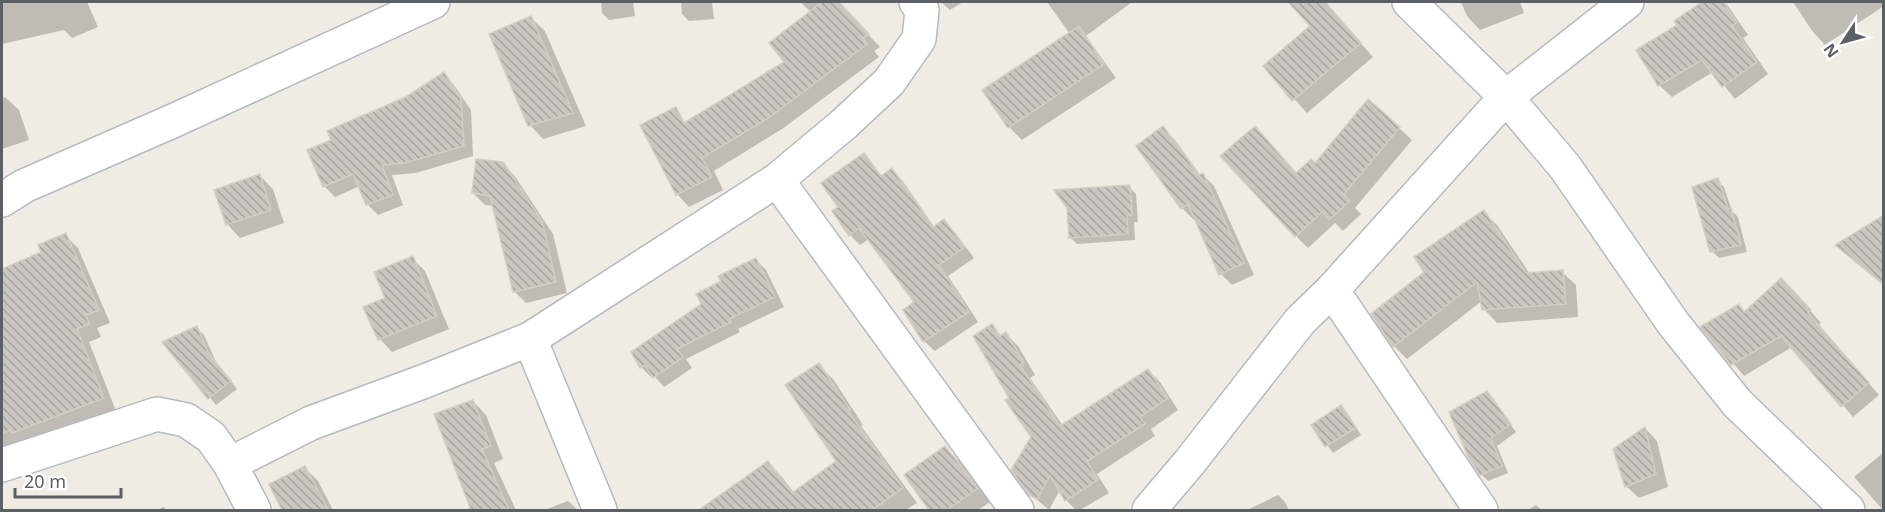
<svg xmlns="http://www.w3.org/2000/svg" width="1885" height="512" font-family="'Noto Sans',sans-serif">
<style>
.shadow{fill:#0003}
.building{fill:url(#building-back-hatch);stroke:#d4cec2;stroke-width:1.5}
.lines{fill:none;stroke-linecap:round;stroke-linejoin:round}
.minor-casing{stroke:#b6babf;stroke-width:36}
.tertiary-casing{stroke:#b6babf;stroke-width:36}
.minor{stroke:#fff;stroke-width:33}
.tertiary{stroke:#fff;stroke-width:33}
</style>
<defs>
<pattern id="building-back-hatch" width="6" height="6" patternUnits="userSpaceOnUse" patternTransform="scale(1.5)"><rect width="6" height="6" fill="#cac7c1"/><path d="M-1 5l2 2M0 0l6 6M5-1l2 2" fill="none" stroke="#a7a5a0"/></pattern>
</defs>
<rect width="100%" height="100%" fill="#efece4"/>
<g class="shadow">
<path d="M2 2H87L98 27 72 38 64 30 2 44Z"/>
<path d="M601 2H633L635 16 609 20 602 13Z"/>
<path d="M681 2H712L714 19 689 21 682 14Z"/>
<path d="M800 2H837L880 47 874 51 879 57 782 129 714 171 723 190 689 207 677 194 659 159 787 62 811 12Z"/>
<path d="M941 2H963L950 10Z"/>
<path d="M1047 2H1132L1086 36 1116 78 1022 140 1009 127 1070 34Z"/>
<path d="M1461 2H1520L1524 13 1480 30 1467 16Z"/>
<path d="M1705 2H1724L1728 6 1748 35 1743 38 1768 74 1735 99 1713 72 1672 97 1659 85 1638 50 1679 26 1676 22Z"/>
<path d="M1793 2H1884V6L1825 45 1813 32Z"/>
<path d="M1331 10 1373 57 1307 113 1265 67Z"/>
<path d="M531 18 545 31 586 126 543 139 530 125Z"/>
<path d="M444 74 454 85 471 110 473 156 416 173 392 175 403 205 378 215 367 204 360 186 335 197 324 186 309 151 333 141Z"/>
<path d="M5 97 19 110 29 140 2 149V98Z"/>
<path d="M1163 128 1175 140 1201 176 1203 175 1214 186 1254 275 1232 285 1221 274 1196 218 1194 220 1182 208 1138 147Z"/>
<path d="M1399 128 1412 140 1355 208 1361 214 1343 231 1335 223 1308 248 1296 236 1297 174Z"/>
<path d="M864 155 883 177 892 170 902 180 935 228 944 221 954 231 974 258 948 276 978 322 935 351 924 341 905 310 916 302 869 239 860 245 850 235 840 208Z"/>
<path d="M502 163 514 175 553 234 567 293 526 303 514 291 494 206 485 205 473 193Z"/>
<path d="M260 176 273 189 284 223 240 238 227 224Z"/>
<path d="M1717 180 1724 187 1732 211 1738 217 1747 252 1719 258 1712 251Z"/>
<path d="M1129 187 1136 194 1138 222H1134L1135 240 1077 244 1070 237Z"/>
<path d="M1484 212 1497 225 1530 274 1562 272 1576 285 1578 317 1497 323 1484 309 1482 301 1407 359 1394 346 1426 273Z"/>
<path d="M65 235 78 248 110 323 97 328 101 337 89 342 116 411 2 452V295L23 287 43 253Z"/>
<path d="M412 258 425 271 449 329 392 352 380 339 387 299Z"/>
<path d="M756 260 766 270 784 307 738 329 740 332 686 359 692 368 664 387 654 376 651 377 641 367 703 305Z"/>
<path d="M1793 291 1821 323 1818 325 1879 395 1853 417 1792 347 1744 376 1703 328 1739 305 1746 313Z"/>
<path d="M991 326 1002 336 1006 334 1018 346 1035 375 1030 378 1063 426 1148 370 1160 382 1178 410 1151 429 1155 436 1097 474 1109 493 1080 510H1076L1066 500 1060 490 1049 510 1030 494 1032 437 1011 398Z"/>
<path d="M197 328 204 335 216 362 237 389 216 405 165 342Z"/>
<path d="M818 365 833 379 863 425 861 426 917 503 906 510H702L768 462 782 477 794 493 838 461Z"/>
<path d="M1493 400 1516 432 1497 446 1508 473 1488 481 1481 474Z"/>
<path d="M473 401 486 415 503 459 494 463 516 510H469L468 508 471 507Z"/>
<path d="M1341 407 1348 414 1361 435 1333 453 1313 425Z"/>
<path d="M1645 428 1657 441 1668 487 1639 498 1626 486Z"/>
<path d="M945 448 959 461 990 502 978 510H931L906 475Z"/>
<path d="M1884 452V510H1883L1854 477Z"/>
<path d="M305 468 318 481 333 510H284L271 485Z"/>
<path d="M1278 495 1285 502 1289 510H1247Z"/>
<path d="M568 501 578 510H544Z"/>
<path d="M1536 505 1542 510H1528Z"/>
<path d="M164 507 167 510H156Z"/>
</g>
<g class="building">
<path d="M822 2H839L869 34 863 38 867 44 770 117 702 158 712 177 676 195 640 125 676 107 684 123 784 62 769 43Z"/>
<path d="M1288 2H1325L1361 43 1292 101 1263 66 1310 26Z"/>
<path d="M1702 2H1723L1737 22 1732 26 1757 62 1722 87 1702 60 1658 86 1636 50 1677 25 1674 21Z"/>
<path d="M531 16 573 113 528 126 489 34Z"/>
<path d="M1079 26 1104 64 1008 128 982 90Z"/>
<path d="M444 72 461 98 464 146 405 163 382 165 393 195 366 205 353 174 323 187 307 150 331 140 327 131 406 97Z"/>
<path d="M1368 99 1400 127 1344 194 1350 201 1329 220 1322 212 1295 237 1220 156 1255 126 1296 173 1311 159 1315 163Z"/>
<path d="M1163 126 1199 175 1203 173 1244 263 1219 275 1188 204 1181 209 1136 146Z"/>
<path d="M864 153 881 176 892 168 933 227 944 219 965 247 939 265 969 312 923 342 903 310 914 302 859 228 849 236 832 211 838 207 821 183Z"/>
<path d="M476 159 503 162 542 221 556 282 513 292 490 196 472 193Z"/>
<path d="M260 174 271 210 226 225 214 190Z"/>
<path d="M1718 178 1728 209 1731 208 1741 245 1710 252 1692 187Z"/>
<path d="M1130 185 1132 215 1127 216 1128 234 1069 238 1067 208 1054 190Z"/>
<path d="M1484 210 1526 273 1563 270 1566 304 1482 310 1477 282 1393 347 1371 314 1424 272 1414 257Z"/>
<path d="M1884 215V285L1835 245Z"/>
<path d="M66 233 99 310 86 315 89 324 77 329 104 398 12 433 10 430 2 434V269L41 252 38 245Z"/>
<path d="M413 256 437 316 378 340 363 307 385 298 374 272Z"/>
<path d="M756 258 775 297 729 319 731 322 677 349 683 357 653 378 645 365 640 368 631 352 701 304 696 294 721 281 718 276Z"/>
<path d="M1781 278 1811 310 1808 313 1869 383 1841 407 1781 336 1731 365 1700 327 1739 304 1744 312Z"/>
<path d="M992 324 1000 336 1006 332 1024 363 1020 365 1060 426 1148 369 1168 398 1140 417 1145 424 1087 461 1098 480 1065 501 1050 476 1037 499 1029 495 1011 470 1031 437 1005 400 1009 398 973 336Z"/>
<path d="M197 326 209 354 231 381 208 399 162 342Z"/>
<path d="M819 363 850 410 848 411 903 488 872 510H699L768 461 792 493 836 461 785 385Z"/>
<path d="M1487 391 1511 424 1491 438 1502 466 1480 475 1469 459 1449 412Z"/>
<path d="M473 400 491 446 482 449 509 510H471L434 414Z"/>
<path d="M1341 405 1356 428 1325 447 1311 425Z"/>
<path d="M1645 427 1656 474 1625 487 1613 449Z"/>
<path d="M945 446 978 488 947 510H929L904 475Z"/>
<path d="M305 466 328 510H282L269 484Z"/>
</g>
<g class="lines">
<g class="minor-casing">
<g id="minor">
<path d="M1409 2 1506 97 1565 167 1673 323 1737 403 1848 510"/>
<path d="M777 180 1017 510"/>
<path d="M1332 290 1481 510"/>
<path d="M530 339 600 510"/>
<path d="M230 464 311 423 425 381 530 339 777 180 844 124 889 82 919 39 922 10 916 2"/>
<path d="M2 465 157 414 186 420 211 437 230 464 254 510"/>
<path d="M1149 510 1189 463 1300 321 1332 290 1506 97 1627 2"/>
</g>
</g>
<g class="tertiary-casing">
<path id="tertiary" d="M2 200 24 186 175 120 433 2"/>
</g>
<use href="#minor" class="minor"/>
<use href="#tertiary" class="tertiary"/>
</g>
<rect width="1885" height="512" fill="none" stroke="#5c6065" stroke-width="6"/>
<g transform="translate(1843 42) rotate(234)" stroke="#ffffff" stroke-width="4.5" paint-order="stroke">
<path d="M0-4.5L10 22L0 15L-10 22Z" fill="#5c6065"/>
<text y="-9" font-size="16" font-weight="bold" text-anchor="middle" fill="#5c6065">N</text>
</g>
<path d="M15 488v9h106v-9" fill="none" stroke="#5c6065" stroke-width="3"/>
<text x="24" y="488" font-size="18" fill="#5c6065" stroke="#ffffff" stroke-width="4.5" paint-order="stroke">20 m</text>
</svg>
